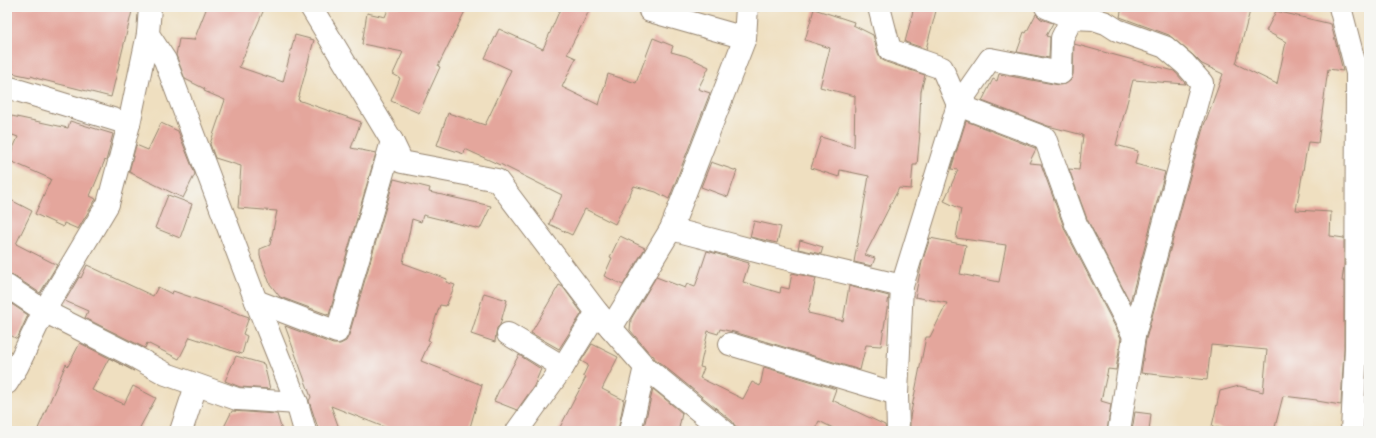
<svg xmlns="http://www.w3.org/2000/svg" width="1376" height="438" font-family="Sriracha,sans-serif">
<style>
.building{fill:#e4a69c}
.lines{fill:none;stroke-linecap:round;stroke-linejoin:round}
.minor-casing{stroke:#95846f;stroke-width:24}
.minor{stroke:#fff;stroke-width:22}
</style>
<rect width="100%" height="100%" fill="#f6f6f2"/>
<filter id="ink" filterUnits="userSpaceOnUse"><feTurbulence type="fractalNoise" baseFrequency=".025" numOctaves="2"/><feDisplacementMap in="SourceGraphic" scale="8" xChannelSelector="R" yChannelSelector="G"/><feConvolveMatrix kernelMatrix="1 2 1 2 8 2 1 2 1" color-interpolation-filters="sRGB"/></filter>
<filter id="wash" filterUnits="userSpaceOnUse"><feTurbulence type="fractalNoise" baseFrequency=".012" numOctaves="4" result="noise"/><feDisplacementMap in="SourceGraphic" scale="16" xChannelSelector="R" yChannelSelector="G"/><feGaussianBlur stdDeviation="0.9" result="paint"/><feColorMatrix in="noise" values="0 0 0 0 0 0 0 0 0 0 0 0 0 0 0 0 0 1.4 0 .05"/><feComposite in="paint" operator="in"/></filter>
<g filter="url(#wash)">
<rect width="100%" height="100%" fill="#efdfc0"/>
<g id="blocks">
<g class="building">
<path d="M7 7H133L111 97 39 79 31 76V77L7 72Z"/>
<path d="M207 7H265L239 67 283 82 295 35 314 40 298 100 361 122 351 148 376 153 329 315 280 297 270 284 260 256V249L270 245 277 211 238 208 241 166 215 158 210 144 225 100 204 91 205 89 185 79 176 55 179 39 194 40Z"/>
<path d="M389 7H467L438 66 440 67 419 113 391 101 400 78 393 74 403 52 362 44 367 13 385 17Z"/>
<path d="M561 7H591L567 54 576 58 562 87 599 105 608 74 636 83 653 38 673 46 671 52 686 56 709 67 698 89 710 93 669 199 656 192 634 186 615 224 585 209 572 235 549 224 562 195 500 164V165L465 149 464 154 437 145 448 113 485 125 511 70 485 58 499 29 543 49Z"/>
<path d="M914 7H937L926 49 905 42Z"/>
<path d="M1122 7H1251L1236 64 1277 84 1286 42 1266 31 1276 11 1331 24 1343 71 1328 69 1318 143 1308 142 1296 210 1331 212 1330 236 1344 238V266L1342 281H1344V348L1341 405 1317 401V400L1283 396 1274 431H1257L1240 427 1239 431H1229L1212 426 1220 391 1239 386 1263 392 1267 350 1211 345 1207 380 1141 373 1146 339 1203 128 1223 74 1202 64 1193 55 1169 35 1120 17Z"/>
<path d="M814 9 854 22 853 25 873 35 878 53 881 59 886 62 925 75 921 91 919 133H920L917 165H913L911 189 899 188 865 255 875 258 872 266 854 262 869 176 840 170 839 177 811 168 821 137 854 147 855 96 820 87 830 48 805 40Z"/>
<path d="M1036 14 1041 19 1053 23 1046 36 1050 37 1049 58 1017 52 1024 32 1026 33Z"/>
<path d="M1074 44 1174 71 1186 84 1133 80 1116 145 1138 151 1135 164 1165 172 1130 302 1087 219 1069 169 1079 170 1083 135 1048 126 982 101 993 79 997 81 999 74 1059 85 1066 84 1071 80 1073 74Z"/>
<path d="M7 115 68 128 70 121 113 134 106 161 105 160 90 196 96 199 78 229 64 223 63 227 35 214 51 179 8 160 18 137 7 133Z"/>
<path d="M966 121 1035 148 1036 149 1029 163 1041 164 1065 230 1121 338 1116 370 1108 369 1101 401 1111 404 1107 431H910V417L926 337H930L947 303 915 297 922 262 930 238 966 245 960 274 999 282 1006 245 956 238 961 209 944 201 958 170 951 169Z"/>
<path d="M161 123 178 131 195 174 183 198 129 172 136 145 148 150Z"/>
<path d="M711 162 737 171 728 197 701 187Z"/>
<path d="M394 179 430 188 429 192 491 206 480 229 423 215 421 222 412 219 403 263 447 279 446 282 455 285 446 306 440 305 428 340 430 341 421 361 482 385 469 431H394L331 406 340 431H319L309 401 311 397 285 326 333 344H340L346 341 349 335Z"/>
<path d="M168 195 192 204 180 238 155 228Z"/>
<path d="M7 198 32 211 16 244 57 265 40 293 14 276 7 274Z"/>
<path d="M754 221 781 227 777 243 750 237Z"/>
<path d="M620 236 645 248 623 285 604 276 612 258 610 257Z"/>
<path d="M800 240 823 247 821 254 798 249Z"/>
<path d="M707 251 749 263 743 282 780 293 781 287 789 289 792 273 816 278 808 313 843 321 849 286 889 296 881 346 866 345 860 370 734 332 720 329 718 334 708 331 700 367 704 368 700 378 743 399 752 382 760 386 764 367 836 389 832 400 885 425 886 431H839L819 421 814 431H746L735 426 732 421 654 358V356L651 355 630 330 631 319 656 277 685 288 687 284 695 287Z"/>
<path d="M87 265 153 296 158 287 172 294 173 291 249 317 243 334 247 336 242 354 190 337 179 359 147 343 145 348 85 318 88 311 65 301 79 277 81 278Z"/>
<path d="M559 285 563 287 582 313 559 349 531 333Z"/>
<path d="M484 293 507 300 500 325 497 328 496 333 495 342 471 334Z"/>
<path d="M7 301 28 315 17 339 7 333Z"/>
<path d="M80 343 134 371 109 358 92 390 124 404 133 386 156 398 138 431H37L66 364 68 366Z"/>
<path d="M592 344 618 357 602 389 624 400 618 431H558L586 377 583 376 588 365 581 361Z"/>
<path d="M519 355 541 369 534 386 517 410 494 401 499 390Z"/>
<path d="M1368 355 1369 356V400H1366Z"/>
<path d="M236 356 264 364 270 389 240 387 225 381Z"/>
<path d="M653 389 682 413 679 428 684 431H643Z"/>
<path d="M232 411 277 414 282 431H222Z"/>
<path d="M1135 412 1151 414 1149 431H1132Z"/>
</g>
</g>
</g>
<g filter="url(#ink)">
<use href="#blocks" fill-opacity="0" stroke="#95846f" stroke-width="1"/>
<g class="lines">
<g class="minor-casing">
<g id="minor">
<path d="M150 7 148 34 165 60 256 301 297 403 305 431"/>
<path d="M311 7 392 141 402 162 497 180 597 312 645 367 724 431"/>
<path d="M879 7 890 50 942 68 958 105 1045 138 1076 224 1134 336"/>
<path d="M1046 7 1072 18 1094 19 1106 23 1117 30 1165 47 1185 64 1202 83 1134 336 1119 431"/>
<path d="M1340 7 1357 73 1356 348 1352 431"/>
<path d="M650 11 745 38"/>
<path d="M7 87 129 124"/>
<path d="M671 229 775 256 902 286"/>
<path d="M7 286 44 311 137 358 166 374 237 399 297 403"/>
<path d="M256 301 337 332 392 141"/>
<path d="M611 328 671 229 745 38 747 7"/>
<path d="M508 334 563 367"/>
<path d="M730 344 897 394"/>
<path d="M7 383 17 367 44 311 108 204 129 124 148 34"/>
<path d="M181 431 196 386"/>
<path d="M517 431 563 367 597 312"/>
<path d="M630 431 645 367"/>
<path d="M898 431 897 394 902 286 958 105 990 59 1061 73 1062 38 1072 18"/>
</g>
</g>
<use href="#minor" class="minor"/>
</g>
</g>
<rect width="1376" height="438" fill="none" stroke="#f6f6f2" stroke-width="24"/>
</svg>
